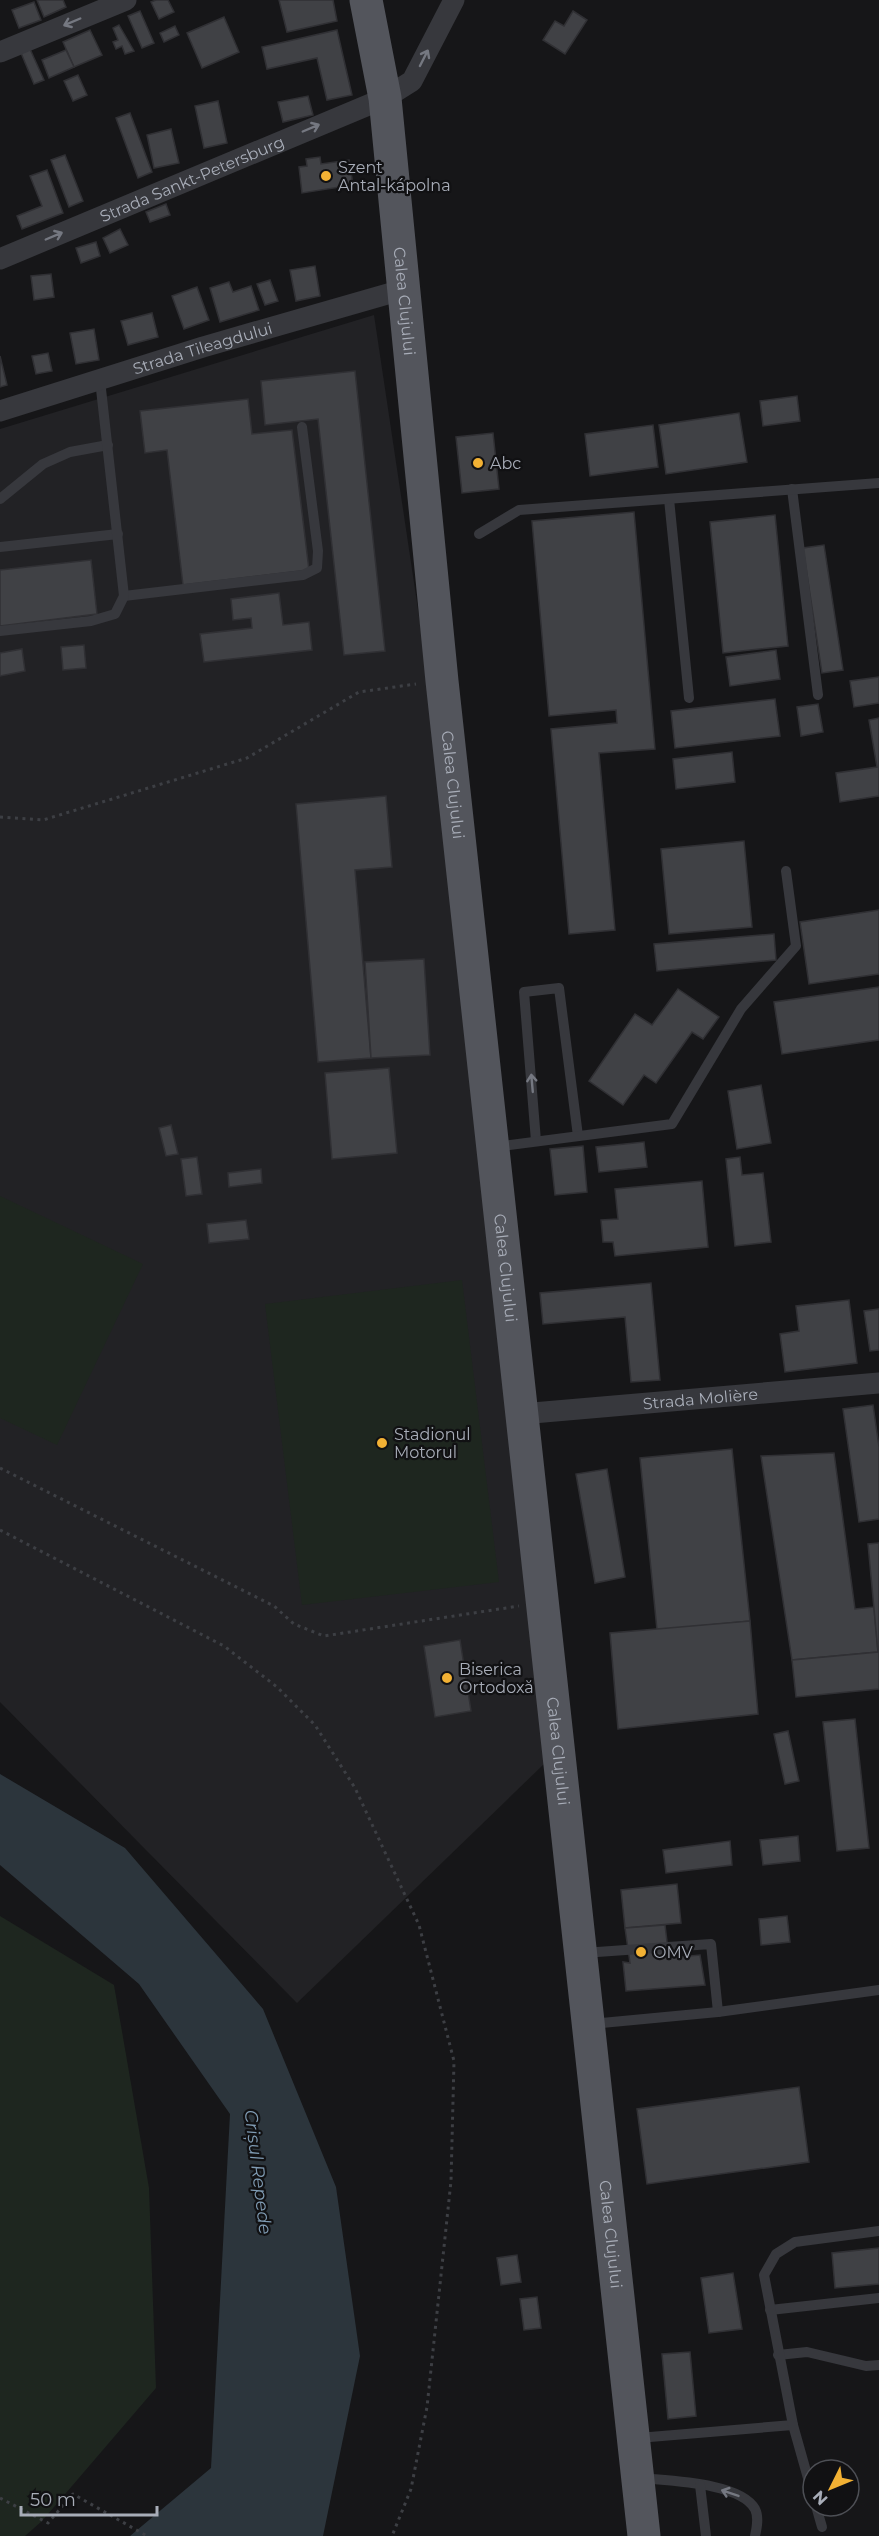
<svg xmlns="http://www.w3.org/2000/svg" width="879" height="2536" font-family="Montserrat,sans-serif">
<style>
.built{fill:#222225}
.green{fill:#1e261f}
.water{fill:#2c353c}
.building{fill:#404145;stroke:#303034;stroke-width:1.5}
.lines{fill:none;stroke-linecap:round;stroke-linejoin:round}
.path{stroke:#3d3f44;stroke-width:3;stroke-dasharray:3 4.5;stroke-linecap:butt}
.lane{stroke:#37383d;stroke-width:10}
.street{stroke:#37383d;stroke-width:21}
.primary{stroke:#53555c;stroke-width:33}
.oneway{stroke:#757881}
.poi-dot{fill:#f2b134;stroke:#111113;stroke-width:2}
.labels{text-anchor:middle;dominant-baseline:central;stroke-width:4.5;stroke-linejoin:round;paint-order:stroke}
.poi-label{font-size:16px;fill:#a8adb8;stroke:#111113;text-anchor:start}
.street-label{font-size:16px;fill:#a8adb8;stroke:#111113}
.water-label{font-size:18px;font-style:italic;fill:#7f9bb3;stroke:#111113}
</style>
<rect width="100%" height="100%" fill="#161618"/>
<path class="built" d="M374 315 491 1098 544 1764 297 2003 0 1702V429Z"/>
<g class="green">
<path d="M0 1196 143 1264 57 1445 0 1418Z"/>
<path d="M462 1280 499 1582 302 1605 265 1304Z"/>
<path d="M0 1916 114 1985 149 2188 156 2388 42 2521 25 2536H0Z"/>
</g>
<path class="water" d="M0 1774 125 1848 263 2009 336 2187 360 2356 323 2536H130L211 2468 230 2114 139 1984 0 1865Z"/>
<g class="building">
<path d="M37 0H63L66 7 44 17Z"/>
<path d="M156 0H168L174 12 159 19 151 2Z"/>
<path d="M279 0H333L337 21 287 32Z"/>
<path d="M34 2 41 20 19 28 12 10Z"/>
<path d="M140 11 154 43 142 48 128 16Z"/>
<path d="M573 11 587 20 565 54 543 40 555 21 564 26Z"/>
<path d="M224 17 239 52 202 68 187 33Z"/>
<path d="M119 25 134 51 125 54 122 46 116 49 113 42 118 40 113 28Z"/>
<path d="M175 26 179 35 164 42 160 33Z"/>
<path d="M90 30 102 55 74 67 63 42Z"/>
<path d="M337 30 352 95 327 100 317 58 267 69 262 47Z"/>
<path d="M30 49 44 80 34 84 21 53Z"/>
<path d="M66 50 74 67 49 78 42 60Z"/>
<path d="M78 75 87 95 73 101 64 81Z"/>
<path d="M308 96 313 115 283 122 278 102Z"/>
<path d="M218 101 227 143 204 148 195 106Z"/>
<path d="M130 113 152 172 138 178 116 118Z"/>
<path d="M171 129 179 163 154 168 147 135Z"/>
<path d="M65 155 83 201 69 207 51 160Z"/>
<path d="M320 157 321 164 349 160 353 185 302 193 299 167 307 166 306 159Z"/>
<path d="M47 170 63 213 22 229 17 216 42 206 30 176Z"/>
<path d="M166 204 170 215 150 222 146 212Z"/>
<path d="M120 229 128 245 110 253 103 238Z"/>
<path d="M96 242 100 256 81 263 76 248Z"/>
<path d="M315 266 320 296 296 301 290 270Z"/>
<path d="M51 274 54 297 34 300 31 276Z"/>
<path d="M270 280 278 301 265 305 257 284Z"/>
<path d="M229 282 233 292 251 286 259 310 220 322 210 288Z"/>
<path d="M197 287 209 320 184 329 172 296Z"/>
<path d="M152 313 158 337 128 345 121 321Z"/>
<path d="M94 329 99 360 76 364 70 333Z"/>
<path d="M48 353 52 371 36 374 32 356Z"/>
<path d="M0 356 7 385 0 387Z"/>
<path d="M355 371 385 651 344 655 318 419 265 425 261 381Z"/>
<path d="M797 396 800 421 763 426 760 401Z"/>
<path d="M248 399 252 434 292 430 309 570 183 585 167 450 145 453 140 411Z"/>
<path d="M739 413 747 462 666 474 659 425Z"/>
<path d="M653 425 658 467 590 476 585 434Z"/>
<path d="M493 433 499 489 462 493 456 437Z"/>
<path d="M634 512 655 749 599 753 615 930 569 934 551 729 617 723 616 710 549 716 532 521Z"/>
<path d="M775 515 788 646 723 653 710 522Z"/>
<path d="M824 545 843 670 822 673 803 548Z"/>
<path d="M91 560 97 614 0 626V570Z"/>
<path d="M279 593 283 625 309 622 312 650 204 662 200 634 252 628 251 618 233 620 231 599Z"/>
<path d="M84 645 86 668 63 670 61 647Z"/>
<path d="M22 649 25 671 0 676V653Z"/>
<path d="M776 650 780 679 730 686 726 657Z"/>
<path d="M879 677V703L854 707 850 681Z"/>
<path d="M775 699 780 736 675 748 671 711Z"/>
<path d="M818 704 823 732 801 736 797 707Z"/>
<path d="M879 718V796L840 802 836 773 877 767 869 720Z"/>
<path d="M732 752 735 782 676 789 673 759Z"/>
<path d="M386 796 392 867 355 870 371 1058 318 1062 296 804Z"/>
<path d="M744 841 752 927 669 934 661 849Z"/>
<path d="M879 910V974L809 984 800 922Z"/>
<path d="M774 934 776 960 657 971 654 944Z"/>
<path d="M424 959 430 1055 371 1058 365 962Z"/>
<path d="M879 987V1040L782 1054 774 1002Z"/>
<path d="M678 989 719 1017 703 1039 692 1032 656 1083 644 1075 623 1105 589 1081 635 1014 652 1025Z"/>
<path d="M389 1068 397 1153 332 1159 325 1073Z"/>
<path d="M761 1085 771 1143 737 1149 728 1091Z"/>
<path d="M171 1125 178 1154 166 1156 159 1128Z"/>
<path d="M644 1142 647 1167 599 1172 596 1147Z"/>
<path d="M583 1146 587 1192 555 1195 550 1149Z"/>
<path d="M197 1157 202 1194 186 1196 181 1159Z"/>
<path d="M740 1157 742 1175 763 1173 771 1242 735 1246 726 1159Z"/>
<path d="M261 1169 262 1183 229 1187 228 1173Z"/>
<path d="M702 1181 708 1247 615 1256 613 1242H603L601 1220 618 1219 615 1189Z"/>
<path d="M246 1220 249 1239 209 1243 207 1224Z"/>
<path d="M651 1283 660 1380 631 1382 625 1317 543 1324 540 1293Z"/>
<path d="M849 1300 857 1363 785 1372 780 1334 799 1331 796 1306Z"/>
<path d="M879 1309V1350L870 1351 864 1311Z"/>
<path d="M873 1405 879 1447V1519L859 1522 843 1409Z"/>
<path d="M732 1449 750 1621 657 1630 640 1458Z"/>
<path d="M834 1453 855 1609 874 1607 878 1652 792 1660 761 1456Z"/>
<path d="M607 1469 625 1577 595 1583 576 1474Z"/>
<path d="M879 1543V1689L796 1697 792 1660 878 1652 868 1544Z"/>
<path d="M750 1621 758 1714 618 1729 610 1633Z"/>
<path d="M460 1640 471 1711 435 1717 424 1646Z"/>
<path d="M855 1719 869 1848 837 1851 823 1722Z"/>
<path d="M788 1731 799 1781 785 1784 774 1734Z"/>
<path d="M798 1836 800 1861 763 1865 760 1840Z"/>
<path d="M730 1841 732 1865 666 1873 663 1850Z"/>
<path d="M677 1884 681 1923 625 1928 621 1890Z"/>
<path d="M787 1916 790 1942 761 1945 759 1919Z"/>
<path d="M665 1925 669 1958 700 1955 705 1985 626 1991 623 1962 630 1963 625 1928Z"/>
<path d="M799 2087 809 2162 647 2184 637 2109Z"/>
<path d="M879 2248V2284L835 2288 832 2253Z"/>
<path d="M517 2255 521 2282 501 2285 497 2258Z"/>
<path d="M733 2273 742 2329 709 2333 701 2278Z"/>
<path d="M537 2297 541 2328 524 2330 520 2299Z"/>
<path d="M690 2352 696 2416 668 2419 662 2354Z"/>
</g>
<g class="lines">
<g class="path">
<path d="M0 817 43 820 247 758 359 692 416 684"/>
<path d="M0 1468 274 1606 294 1624 324 1636 519 1606"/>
<path d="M0 1530 224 1646 277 1687 315 1725 355 1788 419 1925 454 2061 451 2181 427 2407 411 2489 392 2536"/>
<path d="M0 2498 48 2523 73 2494 147 2536"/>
</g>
<g class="lane">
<path d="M792 489 818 695"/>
<path d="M0 499 43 464 70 452 108 445"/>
<path d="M669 499 689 698"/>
<path d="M479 534 519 510 879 483"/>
<path d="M0 547 118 534"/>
<path d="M124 596 303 575 317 568 318 551 302 427"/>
<path d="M0 631 91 621 115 614 124 596 100 380"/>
<path d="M536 1141 524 992 559 988 578 1136"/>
<path d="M495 1147 672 1124 741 1009 796 946 786 871"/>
<path d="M583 1953 711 1944 718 2012"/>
<path d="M591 2024 718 2012 879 1990"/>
<path d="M770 2310 879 2298"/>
<path d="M778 2355 807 2352 866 2366 879 2365"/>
<path d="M638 2438 793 2425"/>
<path d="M640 2478C667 2481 740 2482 755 2509 759 2517 757 2527 755 2536"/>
<path d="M700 2485 706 2536"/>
<path d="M813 2496 793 2425 764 2275 776 2254 795 2242 879 2231"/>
<path d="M816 2506 822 2527"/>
</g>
<g class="street">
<path d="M0 52 126 0"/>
<path id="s1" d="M0 259 385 98 412 81 454 0"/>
<path id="s2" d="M0 411 203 347 405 289"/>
<path id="s3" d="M521 1414 879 1383"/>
</g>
<path class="primary" id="s4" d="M366 0 385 98 442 681 644 2536"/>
</g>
<defs><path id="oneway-shaft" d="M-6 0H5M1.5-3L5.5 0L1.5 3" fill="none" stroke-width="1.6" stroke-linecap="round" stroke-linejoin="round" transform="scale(1.5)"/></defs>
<g class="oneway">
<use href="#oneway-shaft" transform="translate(72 22) rotate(157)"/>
<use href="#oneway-shaft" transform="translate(424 58) rotate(-63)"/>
<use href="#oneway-shaft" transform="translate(311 128) rotate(-23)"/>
<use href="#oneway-shaft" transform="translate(54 236) rotate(-23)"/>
<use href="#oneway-shaft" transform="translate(532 1083) rotate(-95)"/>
<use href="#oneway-shaft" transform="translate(730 2493) rotate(-161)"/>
</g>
<g class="poi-dot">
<circle cx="326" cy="176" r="6"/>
<circle cx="478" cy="463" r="6"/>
<circle cx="382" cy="1443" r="6"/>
<circle cx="447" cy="1678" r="6"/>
<circle cx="641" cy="1952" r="6"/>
</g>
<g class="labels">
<g class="poi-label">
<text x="338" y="167">Szent<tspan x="338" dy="18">Antal-kápolna</tspan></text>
<text x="490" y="463">Abc</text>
<text x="394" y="1434">Stadionul<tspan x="394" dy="18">Motorul</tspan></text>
<text x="459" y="1669">Biserica<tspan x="459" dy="18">Ortodoxă</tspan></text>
<text x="653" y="1952">OMV</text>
</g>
<g class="street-label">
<text stroke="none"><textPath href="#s1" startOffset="208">Strada Sankt-Petersburg</textPath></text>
<text stroke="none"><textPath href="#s4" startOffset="304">Calea Clujului</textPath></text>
<text stroke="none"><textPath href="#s2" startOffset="212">Strada Tileagdului</textPath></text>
<text stroke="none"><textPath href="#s4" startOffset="790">Calea Clujului</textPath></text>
<text stroke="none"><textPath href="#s4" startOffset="1276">Calea Clujului</textPath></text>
<text stroke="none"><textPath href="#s3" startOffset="180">Strada Molière</textPath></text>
<text stroke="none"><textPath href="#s4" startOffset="1762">Calea Clujului</textPath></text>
<text stroke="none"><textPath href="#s4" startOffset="2248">Calea Clujului</textPath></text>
</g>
<g class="water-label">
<text transform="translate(258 2172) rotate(83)">Crișul Repede</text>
</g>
</g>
<g transform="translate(831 2488) rotate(227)"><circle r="28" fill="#111113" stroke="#4d4f55" stroke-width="1.5"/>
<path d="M0-4.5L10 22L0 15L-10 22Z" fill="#f2b134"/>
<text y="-9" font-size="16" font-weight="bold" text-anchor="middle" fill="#a8adb8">N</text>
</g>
<path d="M21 2506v9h136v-9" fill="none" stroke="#a8adb8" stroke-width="3"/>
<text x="30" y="2506" font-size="18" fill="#a8adb8" stroke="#111113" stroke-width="4.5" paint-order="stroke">50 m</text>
</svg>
